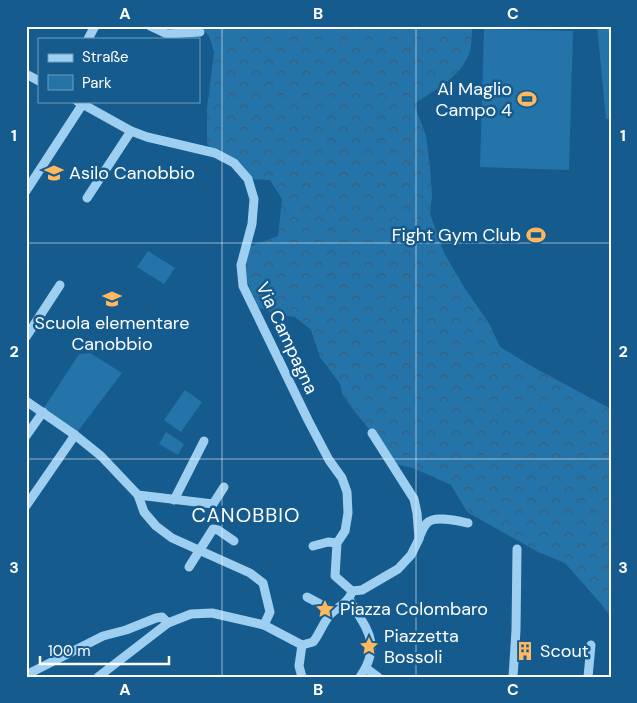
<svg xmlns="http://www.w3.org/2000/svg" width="637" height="703" font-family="'DM Sans',sans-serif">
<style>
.forest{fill:url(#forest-crowns)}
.park{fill:#2474aa}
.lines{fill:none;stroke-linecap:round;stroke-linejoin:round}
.minor{stroke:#9ecff0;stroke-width:9}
.grid{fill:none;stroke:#fff;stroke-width:1;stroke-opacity:0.55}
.labels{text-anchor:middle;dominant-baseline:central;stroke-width:5;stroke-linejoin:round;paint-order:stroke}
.poi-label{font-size:18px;fill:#fff;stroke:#155b8d;text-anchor:start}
.street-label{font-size:18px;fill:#fff;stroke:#155b8d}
.quarter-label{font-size:20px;letter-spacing:1px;fill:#fff;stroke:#155b8d}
.neatline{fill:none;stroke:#fff;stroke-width:2}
.grid-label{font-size:16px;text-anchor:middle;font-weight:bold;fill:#fff}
</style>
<defs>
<pattern id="forest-crowns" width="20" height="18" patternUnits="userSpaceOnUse" patternTransform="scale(1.25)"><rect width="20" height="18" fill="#2474aa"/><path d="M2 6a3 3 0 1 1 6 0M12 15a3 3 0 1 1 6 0" fill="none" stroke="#3a5e76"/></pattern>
</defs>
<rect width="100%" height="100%" fill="#155b8d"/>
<path class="forest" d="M200 26H472C472 35 472 46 469 54 461 77 433 91 414 104L426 136 430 167 432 196 430 214 444 253 464 287 490 325 500 347 533 367 611 409V618L602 605 565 563 538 552 467 512 451 485 413 468 391 463 372 433 352 408 343 395 340 384 320 357 311 330 295 317 276 314 257 307 244 272 245 265 249 247 278 236 282 199 270 180 248 179 215 153 207 144V109L214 52 209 36Z"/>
<g class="park">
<path d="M597 26H611V119H606Z"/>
<path d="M484 29 573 31 569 170 480 167Z"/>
<path d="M148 251 175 268 164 284 137 267Z"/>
<path d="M90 353 122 373 75 435 42 411 79 354Z"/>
<path d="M185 390 202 402 181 432 164 420Z"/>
<path d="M166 432 184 444 178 455 159 444Z"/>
</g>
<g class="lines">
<g class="minor">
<path d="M150 26 167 34 200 32"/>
<path d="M88 39 95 26"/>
<path d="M26 74 39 81"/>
<path d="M77 101 131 131 147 137 215 153 234 163 248 179 254 199 252 224 241 265 243 286 308 420 329 460 342 478 347 492 348 513 345 531 337 543 335 576 352 591"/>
<path d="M26 191 82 105"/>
<path d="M87 198 131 131"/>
<path d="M26 337 60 285"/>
<path d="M26 401 75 435 101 456 138 495 144 512 156 526 172 538 250 573 263 583 270 612 264 625"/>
<path d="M26 436 43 412"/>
<path d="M138 495 213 504 224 487"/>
<path d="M174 500 204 441"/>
<path d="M26 506 75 435"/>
<path d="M419 538C421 534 423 527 427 523 434 515 458 521 468 523"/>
<path d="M313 546 328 542 337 543"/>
<path d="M189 567 213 529 218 530 234 541"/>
<path d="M352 591 362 590 398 569 411 555 419 539 417 513 414 499 372 433"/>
<path d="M307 597 333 611"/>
<path d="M349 599C366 629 383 643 360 677"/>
<path d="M302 645 313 642C320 634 325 617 334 611 340 606 348 602 351 594"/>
<path d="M302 645 299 666 302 677"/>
<path d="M366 668 378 677"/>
<path d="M26 675 103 636 126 630 156 618 162 617 168 623"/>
<path d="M98 677 168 623 191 614 212 613 264 625 302 645"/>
<path d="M513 677 516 630 517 549"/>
<path d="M588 677 591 645"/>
</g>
</g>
<path class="grid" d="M222 26V677M416 26V677M26 243H611M26 459H611"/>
<defs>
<g id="stadium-bare" transform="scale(1.5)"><path d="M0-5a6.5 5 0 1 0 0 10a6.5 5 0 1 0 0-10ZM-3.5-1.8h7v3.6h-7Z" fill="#ffb85d" stroke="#155b8d" stroke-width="2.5" paint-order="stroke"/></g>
<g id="school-bare" transform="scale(1.5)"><path d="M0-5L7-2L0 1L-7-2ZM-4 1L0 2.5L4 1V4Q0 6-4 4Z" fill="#ffb85d" stroke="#155b8d" stroke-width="2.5" paint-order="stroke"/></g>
<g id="sight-bare" transform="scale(1.5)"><path d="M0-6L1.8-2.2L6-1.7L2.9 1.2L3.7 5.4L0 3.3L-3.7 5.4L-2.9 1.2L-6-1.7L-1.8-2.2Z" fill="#ffb85d" stroke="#155b8d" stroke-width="2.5" paint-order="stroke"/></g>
<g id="building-bare" transform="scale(1.5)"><path d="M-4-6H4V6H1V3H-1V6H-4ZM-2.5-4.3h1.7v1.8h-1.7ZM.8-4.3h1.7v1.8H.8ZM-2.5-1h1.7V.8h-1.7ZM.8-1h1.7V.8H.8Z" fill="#ffb85d" stroke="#155b8d" stroke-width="2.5" paint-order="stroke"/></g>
</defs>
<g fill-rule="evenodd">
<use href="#stadium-bare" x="527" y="99"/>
<use href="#school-bare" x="54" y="173"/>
<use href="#stadium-bare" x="536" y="235"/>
<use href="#school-bare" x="112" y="299"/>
<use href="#sight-bare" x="325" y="609"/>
<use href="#sight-bare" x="369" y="646"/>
<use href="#building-bare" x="525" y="651"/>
</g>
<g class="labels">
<g class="poi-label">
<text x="512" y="89" text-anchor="end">Al Maglio<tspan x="512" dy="21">Campo 4</tspan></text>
<text x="69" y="173">Asilo Canobbio</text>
<text x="521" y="235" text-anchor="end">Fight Gym Club</text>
<text x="112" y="323" text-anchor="middle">Scuola elementare<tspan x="112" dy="21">Canobbio</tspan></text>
<text x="340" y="609">Piazza Colombaro</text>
<text x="384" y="636">Piazzetta<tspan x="384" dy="21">Bossoli</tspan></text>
<text x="540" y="651">Scout</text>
</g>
<g class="street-label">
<text transform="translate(287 338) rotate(65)">Via Campagna</text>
</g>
<g class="quarter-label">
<text x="246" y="515">CANOBBIO</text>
</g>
</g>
<rect width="637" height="703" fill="none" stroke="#155b8d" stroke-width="55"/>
<rect x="38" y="38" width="162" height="65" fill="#155b8d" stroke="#739dbb"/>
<rect x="48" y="54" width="25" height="8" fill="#9ecff0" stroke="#739dbb"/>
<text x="82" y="62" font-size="15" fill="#ffffff">Straße</text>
<rect x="48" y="75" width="25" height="15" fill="#2474aa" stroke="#739dbb"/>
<text x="82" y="88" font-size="15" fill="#ffffff">Park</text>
<path d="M40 656v8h129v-8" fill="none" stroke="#ffffff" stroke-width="2.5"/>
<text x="48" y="656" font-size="15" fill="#ffffff" stroke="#155b8d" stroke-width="4" paint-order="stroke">100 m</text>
<rect x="28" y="28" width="582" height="648" class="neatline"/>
<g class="grid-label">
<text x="125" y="19">A</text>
<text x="318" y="19">B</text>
<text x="513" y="19">C</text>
<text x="14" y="141">1</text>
<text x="623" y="141">1</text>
<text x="14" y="357">2</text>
<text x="623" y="357">2</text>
<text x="14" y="573">3</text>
<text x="623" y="573">3</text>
<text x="125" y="695">A</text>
<text x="318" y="695">B</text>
<text x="513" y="695">C</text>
</g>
</svg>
